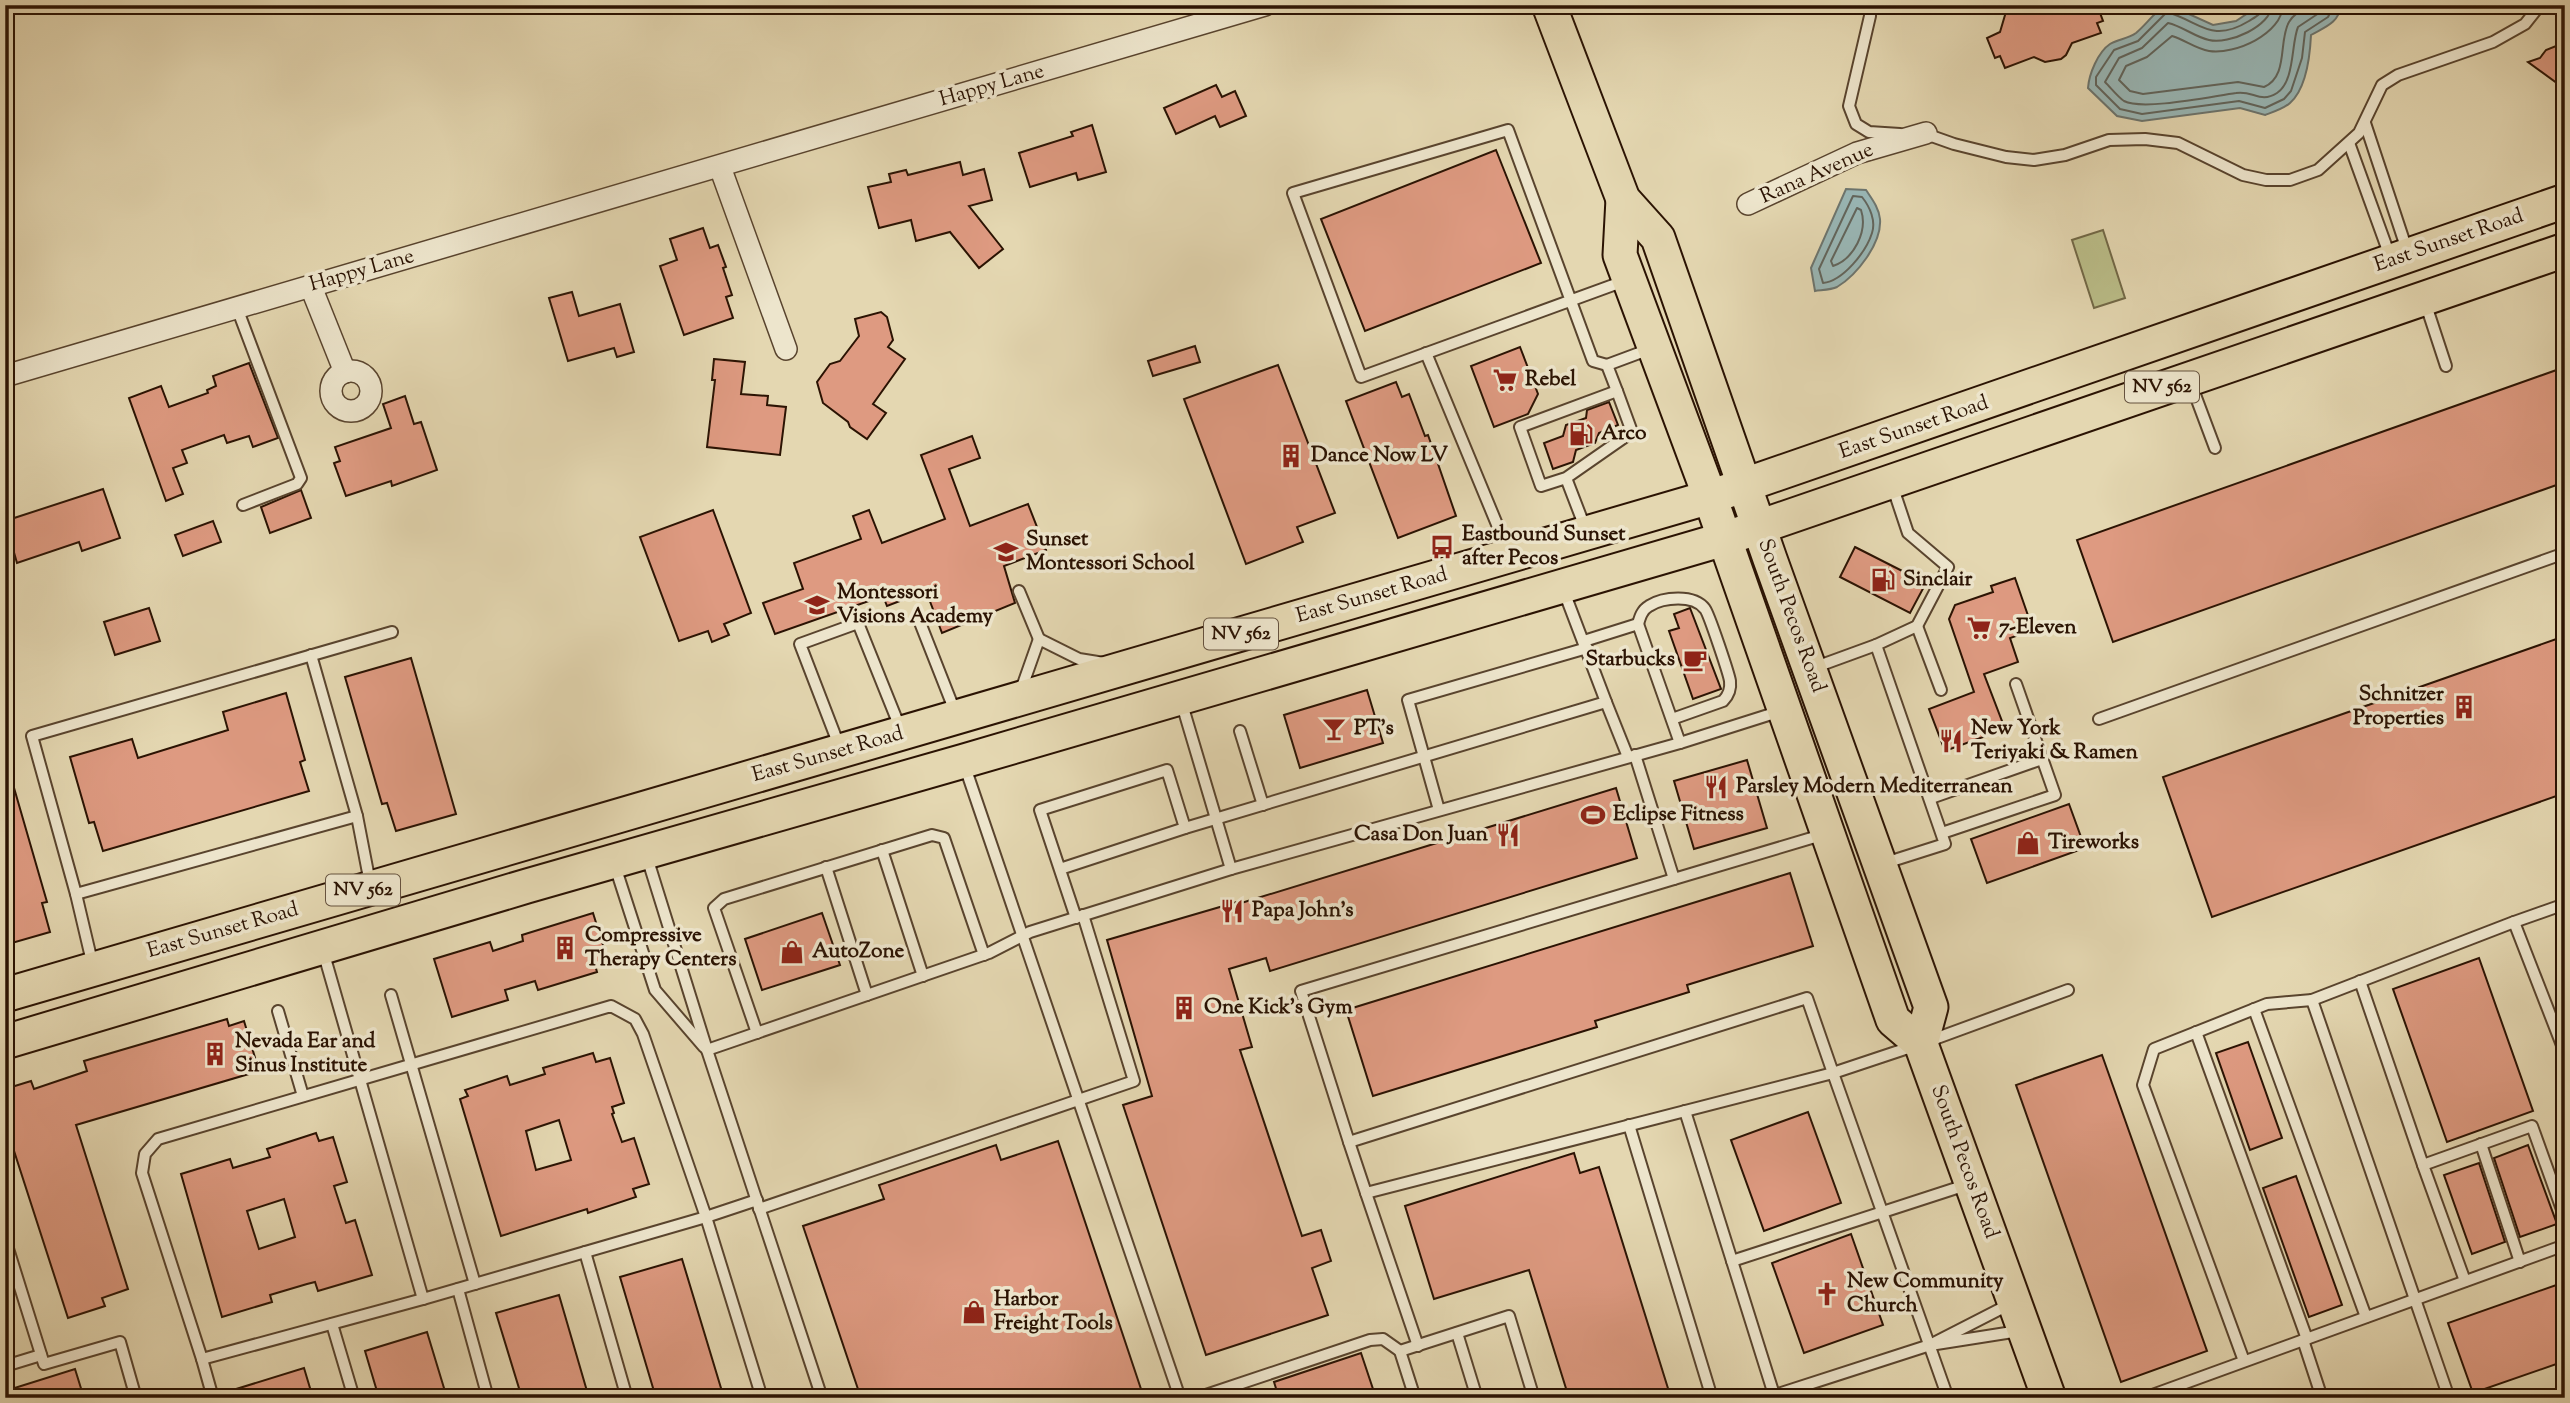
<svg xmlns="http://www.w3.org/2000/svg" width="2570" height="1403" font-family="'Sorts Mill Goudy',serif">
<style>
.garden{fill:#babd88;stroke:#726846;stroke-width:2}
.water{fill:#99b7b6;stroke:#6d756e;stroke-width:2}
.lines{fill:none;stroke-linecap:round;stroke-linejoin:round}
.shore{stroke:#62655c;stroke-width:2}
.building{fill:#de9a81;stroke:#2b1303;stroke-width:2;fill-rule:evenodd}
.lane-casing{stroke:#59442e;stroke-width:14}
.street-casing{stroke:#59442e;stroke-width:24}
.primary-casing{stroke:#2b1303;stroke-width:37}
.lane{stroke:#ede5cc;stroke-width:10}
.street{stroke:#ede5cc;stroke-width:21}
.primary{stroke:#e4d7b1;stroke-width:33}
.labels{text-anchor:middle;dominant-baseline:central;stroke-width:7;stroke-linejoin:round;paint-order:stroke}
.shield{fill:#ede5cc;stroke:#65523f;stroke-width:2}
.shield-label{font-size:19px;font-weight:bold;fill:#2b1303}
.street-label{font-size:21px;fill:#2b1303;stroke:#ede5cc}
.poi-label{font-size:21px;font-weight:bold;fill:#2b1303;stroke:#ede5cc;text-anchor:start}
</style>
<rect width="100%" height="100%" fill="#e4d7b1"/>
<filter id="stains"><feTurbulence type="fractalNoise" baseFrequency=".00286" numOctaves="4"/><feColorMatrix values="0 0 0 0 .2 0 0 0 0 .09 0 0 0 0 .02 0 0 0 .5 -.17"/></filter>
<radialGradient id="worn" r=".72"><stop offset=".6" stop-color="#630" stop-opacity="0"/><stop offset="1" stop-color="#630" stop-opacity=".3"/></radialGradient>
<path class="garden" d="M2103 230 2125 298 2094 308 2072 240Z"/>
<g class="water">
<path d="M2169 5 2213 25 2236 21 2260 5H2341C2339 23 2325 27 2311 35 2310 56 2307 88 2290 103 2283 109 2273 112 2265 115L2240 108 2142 121 2117 116 2088 88C2089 74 2098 52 2110 44 2118 39 2128 39 2136 33 2148 23 2155 10 2169 5Z"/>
<path d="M1846 189 1866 190C1872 199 1879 208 1880 219 1882 243 1857 275 1837 287 1831 290 1822 290 1815 291L1811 268Z"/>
</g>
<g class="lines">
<g class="shore">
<path d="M2263 5C2262 14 2257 16 2249 21 2211 44 2201 22 2167 12L2138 41 2114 50 2096 77V85L2120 109 2142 114 2239 101 2265 108 2284 99 2291 91 2302 58 2305 32 2328 17 2334 5"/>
<path d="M2272 5C2271 26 2229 45 2209 40 2195 37 2182 26 2168 23L2142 48 2119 58 2105 82C2111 88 2118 97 2124 101 2143 111 2213 96 2236 93 2253 90 2260 104 2277 93 2295 81 2291 44 2298 27L2322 11 2325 5"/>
<path d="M2283 5C2282 34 2235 55 2209 51 2196 49 2185 40 2172 36L2147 57 2126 66 2119 80 2130 91 2143 94 2238 82 2264 87C2289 76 2278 41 2289 22 2294 13 2303 10 2311 5"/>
<path d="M1853 196 1862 197C1870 207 1876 221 1872 233 1866 252 1843 281 1823 283L1819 269Z"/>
<path d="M1857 208 1861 210C1868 231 1854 259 1833 266L1831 261Z"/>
</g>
</g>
<g class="building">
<path d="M2008 5H2097L2103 21 2097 23 2101 33 2072 43 2066 55 2061 59 2045 62 2034 57 2005 68 2000 56 1995 58 1987 38 2000 32Z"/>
<path d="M2556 46 2565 48V89L2528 62 2540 58 2546 50Z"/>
<path d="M1216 85 1222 97 1235 91 1246 116 1220 127 1215 116 1176 134 1164 108Z"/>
<path d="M1092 125 1106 172 1078 180 1076 173 1030 187 1019 153 1073 136 1071 132Z"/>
<path d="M1496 150 1541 263 1365 331 1321 219Z"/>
<path d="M960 162 963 175 984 169 992 200 969 206 1003 249 979 268 950 232 916 241 911 220 879 228 868 187 891 182 889 174 906 170 908 175Z"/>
<path d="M703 228 710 248 718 245 726 267 723 268 732 295 726 297 733 318 684 335 660 266 677 260 670 239Z"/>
<path d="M572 292 579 316 620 304 634 352 617 357 614 348 568 361 549 298Z"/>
<path d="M881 312 887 317 893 340 888 347 905 359 873 404 886 413 867 439 850 427 848 422 823 403 817 382 830 364 840 361 859 336 855 319Z"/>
<path d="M1195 346 1200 362 1153 376 1148 361Z"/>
<path d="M1520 347 1538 394 1528 414 1494 427 1471 366Z"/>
<path d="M714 359 745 362 741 394 768 396 767 405 786 407 780 455 707 447 715 380H712Z"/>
<path d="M249 363 278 438 253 447 249 436 227 443 224 435 182 450 187 463 173 468 183 494 166 501 129 398 161 386 169 407 208 393 207 390 216 386 213 376Z"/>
<path d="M1278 365 1335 513 1297 527 1303 542 1246 564 1184 399Z"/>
<path d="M2565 367V482L2113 642 2077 540Z"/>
<path d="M1396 382 1402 397 1409 394 1425 436 1428 435 1456 516 1398 538 1346 401Z"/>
<path d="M405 396 414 424 421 422 437 470 392 486 391 481 346 496 334 463 340 461 335 447 391 428 383 404Z"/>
<path d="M1609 402 1618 425 1599 433 1595 443 1576 450 1573 462 1553 469 1544 443 1563 436 1566 425 1586 418 1587 410Z"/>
<path d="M972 436 980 458 949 469 970 526 1028 504 1046 550 1004 566 1015 603 942 633 926 591 887 606 883 596 775 634 763 603 803 589 794 563 861 539 853 516 869 510 882 543 945 519 921 455Z"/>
<path d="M103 489 120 538 82 551 79 542 17 563 5 521Z"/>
<path d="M301 490 311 518 270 533 261 507Z"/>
<path d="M713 510 751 613 724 624 729 635 712 642 708 631 679 641 640 537Z"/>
<path d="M213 521 221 542 183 556 175 535Z"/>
<path d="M1855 547 1926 583 1910 613 1840 577Z"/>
<path d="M2015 578 2033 630 2010 638 2018 662 1984 674 2005 729 1945 751 1929 709 1974 692 1949 619 1955 605 1993 592 1991 586Z"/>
<path d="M149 608 160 641 115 655 104 622Z"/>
<path d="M1690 608 1721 689 1693 699 1669 631 1679 628 1674 614Z"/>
<path d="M2565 636V793L2212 917 2163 777Z"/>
<path d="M411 658 456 814 396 831 387 803 382 804 345 677Z"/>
<path d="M1367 690 1383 743 1300 768 1284 715Z"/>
<path d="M286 693 305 760 300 762 309 791 103 851 94 822 89 823 70 757 132 739 138 758 228 730 223 712Z"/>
<path d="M1747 760 1767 828 1694 849 1674 781Z"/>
<path d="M5 774H10L47 902 42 903 50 932 5 945Z"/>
<path d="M1616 788 1637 858 1270 971 1266 958 1229 969 1252 1047 1240 1050 1302 1236 1321 1230 1331 1261 1312 1268 1328 1315 1206 1355 1123 1105 1152 1096 1107 940 1237 902 1238 904Z"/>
<path d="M2069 804 2085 848 1987 883 1971 839Z"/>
<path d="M1790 873 1813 946 1687 985 1689 992 1595 1021 1597 1027 1373 1096 1346 1010Z"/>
<path d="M593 913 608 961 595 965 597 972 538 990 535 981 505 990 508 1000 452 1017 434 959 490 942 493 951 523 941 522 935Z"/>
<path d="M822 913 840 965 762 990 745 939Z"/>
<path d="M2479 958 2533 1111 2447 1142 2393 989Z"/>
<path d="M227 1019 229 1026 244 1021 259 1071 76 1125 128 1289 102 1298 105 1306 68 1318 5 1123V1089L31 1081 34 1089 87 1071 84 1061Z"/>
<path d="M2248 1042 2282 1138 2250 1150 2216 1053Z"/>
<path d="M593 1053 596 1062 610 1058 624 1103 612 1107 614 1113 612 1114 622 1142 634 1138 649 1184 633 1189 636 1197 588 1213 587 1209 501 1236 460 1099 468 1096 465 1090 507 1076 510 1085 545 1074 543 1068ZM559 1120 571 1160 536 1170 526 1131Z"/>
<path d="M2102 1055 2207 1351 2121 1382 2016 1085Z"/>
<path d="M1808 1112 1841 1203 1764 1231 1731 1140Z"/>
<path d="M316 1133 319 1141 333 1137 347 1182 334 1186 346 1223 355 1220 372 1275 318 1291 315 1282 307 1284 270 1295 272 1302 222 1317 181 1174 230 1159 233 1168 270 1157 267 1149ZM284 1199 295 1237 259 1249 247 1211Z"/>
<path d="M1058 1141 1144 1398H861L803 1226 884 1199 879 1185 996 1145 1001 1160Z"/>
<path d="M2528 1145 2557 1224 2520 1237 2494 1158Z"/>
<path d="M1574 1153 1580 1173 1599 1167 1671 1398H1569L1529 1270 1434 1299 1405 1206Z"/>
<path d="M2479 1163 2505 1242 2472 1254 2444 1175Z"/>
<path d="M2296 1176 2342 1305 2309 1317 2263 1188Z"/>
<path d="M1851 1234 1883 1325 1804 1353 1772 1263Z"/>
<path d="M682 1259 724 1398H656L620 1277Z"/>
<path d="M2565 1282V1361L2473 1393 2448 1323Z"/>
<path d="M559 1295 589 1398H522L496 1313Z"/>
<path d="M427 1332 447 1398H379L365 1351Z"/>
<path d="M1361 1353 1376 1398H1279L1274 1382Z"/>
<path d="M304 1368 313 1398H221L220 1394Z"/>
<path d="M75 1369 84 1398H5V1391Z"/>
</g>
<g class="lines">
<g class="lane-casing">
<g id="lane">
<path d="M1870 5V16L1849 106 1856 124 1869 132 1900 134"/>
<path d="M2365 123 2408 253"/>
<path d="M1923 133 1954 144 2006 157 2034 160 2065 155 2109 140 2145 139 2178 143 2243 175 2266 180H2290L2318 170 2359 133 2382 85 2398 75 2493 42 2525 24 2540 5"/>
<path d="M2349 143 2391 259"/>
<path d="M2425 302 2446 366"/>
<path d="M237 308 301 478 297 484 243 505"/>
<path d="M1426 353 1508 551"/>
<path d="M1607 365 1593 361 1508 130 1293 193 1361 377 1627 280"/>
<path d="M2191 384 2215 448"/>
<path d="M1617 391 1607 365 1650 349"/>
<path d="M1566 478 1632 432 1617 391 1520 427 1541 486 1566 478 1586 530"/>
<path d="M1019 591 1039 639"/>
<path d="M919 620 956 714"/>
<path d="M1638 624C1640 617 1642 610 1649 606 1663 597 1694 594 1705 609 1709 614 1729 674 1730 681 1731 689 1728 696 1723 701L1672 719"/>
<path d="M1917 626 1941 690"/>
<path d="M1584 641 1638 624 1680 743"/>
<path d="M311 655 357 816 370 883"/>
<path d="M1813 668 1876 645"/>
<path d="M1021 690 1039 639 1079 659 1104 663"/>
<path d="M1181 701 1231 869"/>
<path d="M1606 702 1628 757"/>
<path d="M2099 719 2565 553"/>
<path d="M1240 731 1263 805"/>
<path d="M840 748 800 644 858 623 901 730"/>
<path d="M1635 755 1674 879 1825 834"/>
<path d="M964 764 1180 1398"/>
<path d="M1931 798 2042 759"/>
<path d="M1439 810 1408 700 1587 648"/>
<path d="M1185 828 1606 702 1563 589"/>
<path d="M1942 833 2055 795 2016 684"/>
<path d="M882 850 923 976"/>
<path d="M646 854 707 1050 822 1398"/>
<path d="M614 863 655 990 704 1047"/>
<path d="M1882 864 1945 844 1876 645 1917 626 1948 567 1908 533 1892 485"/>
<path d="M826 867 867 995"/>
<path d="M1060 869 1185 828 1167 770 1040 810 1076 918"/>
<path d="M1674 879 1301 991 1349 1142 1807 998 1833 1073 1914 1046"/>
<path d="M76 894 357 816"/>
<path d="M2514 922 2565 904"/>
<path d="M323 951 423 1299 706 1217 757 1200"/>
<path d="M93 966 76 894 32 736 392 632"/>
<path d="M2360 981 2423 1165"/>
<path d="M391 995 475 1284"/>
<path d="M2254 1009 2366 1317"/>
<path d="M278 1011 303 1096"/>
<path d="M2196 1032 2307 1339"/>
<path d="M757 1033 714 908 724 899 932 835 944 838 984 955"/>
<path d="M1929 1041 2068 990"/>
<path d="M707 1050 989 953 1030 932 1231 869 1680 743 1781 711"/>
<path d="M1685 1111 1775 1398"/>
<path d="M1629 1125 1712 1398"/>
<path d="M1349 1142 1366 1193 1833 1073 1948 1398"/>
<path d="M2481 1144 2520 1262"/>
<path d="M1366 1193 1418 1346"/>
<path d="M759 1209 1134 1081 1083 915"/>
<path d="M5 1239 44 1364 120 1342 136 1398"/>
<path d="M585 1252 627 1398"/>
<path d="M1732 1261 1969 1184"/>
<path d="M2465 1281 2423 1165 2532 1126 2565 1218"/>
<path d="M458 1289 488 1398"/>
<path d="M2012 1303 1930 1345 2019 1331"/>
<path d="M332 1324 354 1398"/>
<path d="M1457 1333 1477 1398"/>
<path d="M2303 1340 2322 1398"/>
<path d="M202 1359 142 1173 145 1154 158 1139 611 1006 635 1019 643 1034 706 1217 762 1398"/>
<path d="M2244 1361 2143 1085 2154 1049 2267 1004 2312 1000"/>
<path d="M5 1366 41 1355"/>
<path d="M1769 1397 1930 1345"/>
<path d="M213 1398 202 1359 423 1299"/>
<path d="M1197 1398 1370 1340 1383 1339 1400 1351"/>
<path d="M1415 1398 1400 1351 1509 1316 1534 1398"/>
<path d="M2144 1398 2565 1245"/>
<path d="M2449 1398 2312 1000 2514 922 2565 1053"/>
</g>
</g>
<g class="street-casing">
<g id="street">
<path d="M720 167 786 349"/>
<path d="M1748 204 1857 153 1926 133"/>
<path d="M311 287 345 372"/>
<circle cx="351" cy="391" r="20"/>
<path d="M5 376 1265 5"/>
</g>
</g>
<g class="primary-casing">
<g id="primary">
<path d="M1549 5 1623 199 1658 238 1770 559 1931 1007 1921 1044"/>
<path d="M1623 199 1620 255 1710 497 1893 1020 1921 1044 2049 1398"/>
<path d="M5 995 1710 497 2565 201"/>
<path d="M5 1042 527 886 964 761 1724 539 2565 250"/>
</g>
</g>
<use href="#lane" class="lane"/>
<use href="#street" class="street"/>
<use href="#primary" class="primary"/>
</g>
<defs>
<g id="supermarket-bare" transform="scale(1.89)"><path d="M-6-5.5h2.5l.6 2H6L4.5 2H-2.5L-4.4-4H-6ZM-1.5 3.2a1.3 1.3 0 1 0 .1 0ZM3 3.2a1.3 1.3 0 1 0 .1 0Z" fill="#8f2418" stroke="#ede5cc" stroke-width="2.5" paint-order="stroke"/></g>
<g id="fuel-bare" transform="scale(1.89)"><path d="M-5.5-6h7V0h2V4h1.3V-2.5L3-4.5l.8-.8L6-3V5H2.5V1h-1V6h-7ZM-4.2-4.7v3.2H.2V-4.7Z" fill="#8f2418" stroke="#ede5cc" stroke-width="2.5" paint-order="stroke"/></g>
<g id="building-bare" transform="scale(1.89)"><path d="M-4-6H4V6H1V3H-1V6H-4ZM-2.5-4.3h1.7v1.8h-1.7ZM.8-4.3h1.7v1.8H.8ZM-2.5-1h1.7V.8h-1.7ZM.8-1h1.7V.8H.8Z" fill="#8f2418" stroke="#ede5cc" stroke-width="2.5" paint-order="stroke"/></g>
<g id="bus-bare" transform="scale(1.89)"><path d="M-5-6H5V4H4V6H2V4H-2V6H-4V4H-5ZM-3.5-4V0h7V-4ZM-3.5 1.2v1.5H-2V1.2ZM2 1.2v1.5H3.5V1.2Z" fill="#8f2418" stroke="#ede5cc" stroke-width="2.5" paint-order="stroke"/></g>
<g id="school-bare" transform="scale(1.89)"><path d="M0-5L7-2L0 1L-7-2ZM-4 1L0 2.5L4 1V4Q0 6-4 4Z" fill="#8f2418" stroke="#ede5cc" stroke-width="2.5" paint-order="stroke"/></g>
<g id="cafe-bare" transform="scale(1.89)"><path d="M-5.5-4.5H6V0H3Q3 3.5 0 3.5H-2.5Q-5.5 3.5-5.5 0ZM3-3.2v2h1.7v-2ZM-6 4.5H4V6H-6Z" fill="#8f2418" stroke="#ede5cc" stroke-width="2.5" paint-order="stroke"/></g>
<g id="bar-bare" transform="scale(1.89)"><path d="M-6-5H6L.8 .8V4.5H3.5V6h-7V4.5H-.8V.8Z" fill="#8f2418" stroke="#ede5cc" stroke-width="2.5" paint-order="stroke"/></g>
<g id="restaurant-bare" transform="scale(1.89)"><path d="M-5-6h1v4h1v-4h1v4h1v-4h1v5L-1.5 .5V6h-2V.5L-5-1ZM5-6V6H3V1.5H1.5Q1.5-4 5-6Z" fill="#8f2418" stroke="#ede5cc" stroke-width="2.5" paint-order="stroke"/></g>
<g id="stadium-bare" transform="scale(1.89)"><path d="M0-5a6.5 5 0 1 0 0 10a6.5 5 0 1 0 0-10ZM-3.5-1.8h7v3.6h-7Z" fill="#8f2418" stroke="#ede5cc" stroke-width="2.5" paint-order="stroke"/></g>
<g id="shop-bare" transform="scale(1.89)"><path d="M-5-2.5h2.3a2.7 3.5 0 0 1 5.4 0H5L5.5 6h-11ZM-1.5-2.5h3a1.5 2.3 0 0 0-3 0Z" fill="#8f2418" stroke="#ede5cc" stroke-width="2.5" paint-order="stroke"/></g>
<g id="church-bare" transform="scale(1.89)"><path d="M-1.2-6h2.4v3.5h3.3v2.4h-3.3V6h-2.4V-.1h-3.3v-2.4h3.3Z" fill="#8f2418" stroke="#ede5cc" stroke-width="2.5" paint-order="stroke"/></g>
</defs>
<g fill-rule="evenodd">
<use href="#supermarket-bare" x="1505" y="380"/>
<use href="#fuel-bare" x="1581" y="434"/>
<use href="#building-bare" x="1291" y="456"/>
<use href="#bus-bare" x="1442" y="547"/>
<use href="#school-bare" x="1006" y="552"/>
<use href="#fuel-bare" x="1883" y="580"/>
<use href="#school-bare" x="817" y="605"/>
<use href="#supermarket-bare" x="1979" y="628"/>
<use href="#cafe-bare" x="1695" y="660"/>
<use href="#building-bare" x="2464" y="707"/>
<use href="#bar-bare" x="1334" y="729"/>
<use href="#restaurant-bare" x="1951" y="741"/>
<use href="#restaurant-bare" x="1716" y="787"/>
<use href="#stadium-bare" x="1593" y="815"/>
<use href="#restaurant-bare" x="1508" y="835"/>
<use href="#shop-bare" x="2028" y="843"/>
<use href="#restaurant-bare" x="1232" y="911"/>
<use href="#building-bare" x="565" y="948"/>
<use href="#shop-bare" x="792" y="952"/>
<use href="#building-bare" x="1184" y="1008"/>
<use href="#building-bare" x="215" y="1054"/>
<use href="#church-bare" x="1827" y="1294"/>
<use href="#shop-bare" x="974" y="1312"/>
</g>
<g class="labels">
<g class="shield">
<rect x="2125" y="371.5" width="74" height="31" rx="5"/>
<rect x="1204" y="618.5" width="74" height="31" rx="5"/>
<rect x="326" y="874.5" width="74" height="31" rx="5"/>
</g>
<g class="shield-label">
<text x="2162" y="387">NV 562</text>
<text x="1241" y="634">NV 562</text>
<text x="363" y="890">NV 562</text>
</g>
<g class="street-label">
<text transform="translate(992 86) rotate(-16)">Happy Lane</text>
<text transform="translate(1817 174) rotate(-24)">Rana Avenue</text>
<text transform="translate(2449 241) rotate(-19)">East Sunset Road</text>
<text transform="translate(362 271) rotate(-16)">Happy Lane</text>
<text transform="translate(1914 428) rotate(-19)">East Sunset Road</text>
<text transform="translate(1372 596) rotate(-16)">East Sunset Road</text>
<text transform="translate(1791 616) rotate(70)">South Pecos Road</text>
<text transform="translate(828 755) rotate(-16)">East Sunset Road</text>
<text transform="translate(223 931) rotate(-16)">East Sunset Road</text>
<text transform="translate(1964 1162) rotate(70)">South Pecos Road</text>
</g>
<g class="poi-label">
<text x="1525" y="380">Rebel</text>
<text x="1601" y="434">Arco</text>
<text x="1311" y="456">Dance Now LV</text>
<text x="1462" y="535">Eastbound Sunset<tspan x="1462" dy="24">after Pecos</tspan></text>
<text x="1026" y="540">Sunset<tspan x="1026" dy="24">Montessori School</tspan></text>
<text x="1903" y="580">Sinclair</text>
<text x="837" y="593">Montessori<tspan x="837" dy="24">Visions Academy</tspan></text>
<text x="1999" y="628">7-Eleven</text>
<text x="1675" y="660" text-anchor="end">Starbucks</text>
<text x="2444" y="695" text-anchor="end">Schnitzer<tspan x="2444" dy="24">Properties</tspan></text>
<text x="1354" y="729">PT's</text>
<text x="1971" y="729">New York<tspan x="1971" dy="24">Teriyaki &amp; Ramen</tspan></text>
<text x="1736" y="787">Parsley Modern Mediterranean</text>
<text x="1613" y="815">Eclipse Fitness</text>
<text x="1488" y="835" text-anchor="end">Casa Don Juan</text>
<text x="2048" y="843">Tireworks</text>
<text x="1252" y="911">Papa John's</text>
<text x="585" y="936">Compressive<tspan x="585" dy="24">Therapy Centers</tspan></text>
<text x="812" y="952">AutoZone</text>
<text x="1204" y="1008">One Kick's Gym</text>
<text x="235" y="1042">Nevada Ear and<tspan x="235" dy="24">Sinus Institute</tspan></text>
<text x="1847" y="1282">New Community<tspan x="1847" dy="24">Church</tspan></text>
<text x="994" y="1300">Harbor<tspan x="994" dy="24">Freight Tools</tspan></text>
</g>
</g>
<rect width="2570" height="1403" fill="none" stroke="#e4d7b1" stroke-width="28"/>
<rect x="7" y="7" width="2556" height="1389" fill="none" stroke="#2b1303" stroke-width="3.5"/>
<rect x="14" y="14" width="2542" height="1375" fill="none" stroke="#2b1303" stroke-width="2"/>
<rect width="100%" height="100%" filter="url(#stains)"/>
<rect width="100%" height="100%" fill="url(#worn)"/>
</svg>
